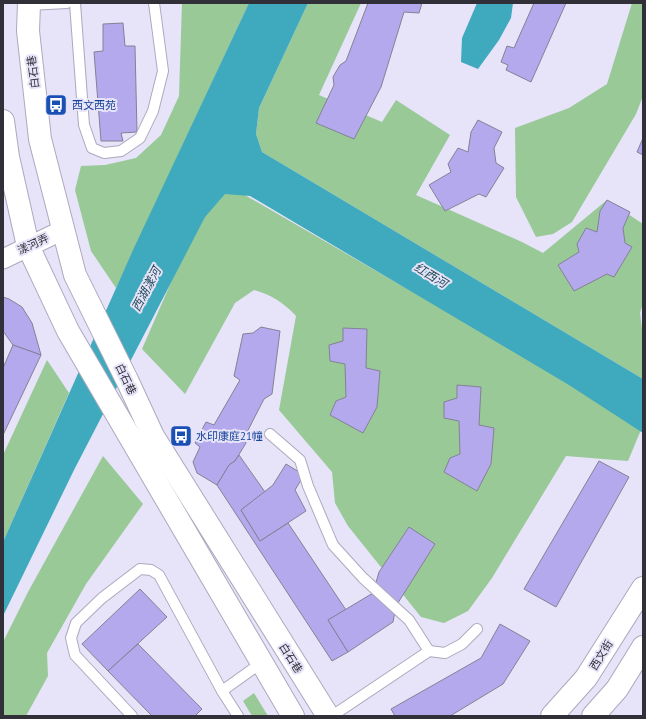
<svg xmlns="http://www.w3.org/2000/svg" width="646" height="719" font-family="'PT Sans','Noto Sans SC',sans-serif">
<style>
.green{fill:#98c997}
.water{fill:#3fa9bd}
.building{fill:#b5a9ee;stroke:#848195}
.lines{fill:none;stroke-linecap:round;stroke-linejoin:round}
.service-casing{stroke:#aca9bd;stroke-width:12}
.minor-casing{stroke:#aca9bd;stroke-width:21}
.secondary-casing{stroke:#aca9bd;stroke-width:24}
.service{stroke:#fff;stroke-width:10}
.minor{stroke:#fff;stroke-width:19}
.secondary{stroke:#fff;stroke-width:22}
.labels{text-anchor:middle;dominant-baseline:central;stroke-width:4;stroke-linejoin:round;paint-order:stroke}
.street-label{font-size:11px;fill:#313038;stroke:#e7e3f9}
.transit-label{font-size:11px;fill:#164399;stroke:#e7e3f9;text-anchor:start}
.water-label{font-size:12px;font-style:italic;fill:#1e4b55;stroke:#e7e3f9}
</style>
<rect width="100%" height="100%" fill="#e7e3f9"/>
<g class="green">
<path d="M182 3H249L116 288 91 251 75 190 81 166 105 165 136 158 161 135 179 96Z"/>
<path d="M308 3H361L319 95 382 122 396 100 450 135 416 195 522 242 543 253 607 200 643 224V303L640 313 643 337V379L262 152 256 134 259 108Z"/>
<path d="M632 3H643V96L636 114 572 222 553 234 536 237 516 197 515 128 569 108 607 84Z"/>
<path d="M210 193 243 194 643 425 628 461 566 456 492 578 468 611 444 623 421 617 348 526 335 503 332 472 279 410 296 316C284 303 272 295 254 290L235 303 185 394 142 349Z"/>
<path d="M47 360 69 393 3 542V455Z"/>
<path d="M103 456 143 504 86 584 47 653 48 676 26 716H3V642L28 592Z"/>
<path d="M254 693 268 716H252L243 701Z"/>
</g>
<g class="water">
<path d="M249 3H308L259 108 256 134 262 152 643 379V433L569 385 250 196 225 194 205 217 74 470 3 616V542L133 250Z"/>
<path d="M477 3H513L511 18 499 40 478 69 461 62 462 38Z"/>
</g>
<g class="building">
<path d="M368 3H422L419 13 404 12 381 87 354 139 316 123 334 85 333 77 340 65 346 61Z"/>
<path d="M534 3H566L531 82 506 70 508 65 501 62 507 46 514 48Z"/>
<path d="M123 23 125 46H135L137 132 121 133 123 141H101L94 52 103 51V24Z"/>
<path d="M478 120 502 132 494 148 496 163 504 168 486 197 479 194 445 211 429 185 451 172 448 164 458 148 468 152 471 132Z"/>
<path d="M643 138V155L637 152Z"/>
<path d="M607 200 630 212 623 228 625 243 632 247 614 277 607 274 574 291 558 265 579 252 577 244 586 228 597 232 600 211Z"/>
<path d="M3 297 9 299 22 307 32 323 41 355 13 345 3 331Z"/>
<path d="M261 327 280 331 272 394 264 399 244 438 246 443 235 461 229 465 217 485 197 473 193 462 200 447 195 443 206 422 214 425 240 380 234 376 243 334 253 333Z"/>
<path d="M343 328 367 329 366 368 380 371 377 407 363 433 330 415 336 401 346 397 345 364 330 361 329 345 343 341Z"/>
<path d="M13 345 41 355 3 435V368Z"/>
<path d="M457 385 481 387 479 425 494 428 491 464 477 491 444 472 450 458 460 454 459 421 444 418V402L457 398Z"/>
<path d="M239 455 265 492 241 510 260 541 288 523 346 610 328 620 348 652 332 661 217 485 229 465 235 461Z"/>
<path d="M599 461 629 477 556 607 524 589Z"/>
<path d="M286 464 304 475 295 490 306 511 260 541 241 510 273 485Z"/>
<path d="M409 527 435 544 396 606 393 622 348 652 328 620 373 593 379 572Z"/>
<path d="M140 589 167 617 108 671 82 644Z"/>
<path d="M500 624 530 641 503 684 450 716H395L391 709 481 658Z"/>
<path d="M138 644 202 709 195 716H152L108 671Z"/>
</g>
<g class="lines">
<g class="service-casing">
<g id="service">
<path d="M75 3 84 125 92 148 104 153 121 151 140 138 153 111 163 71 154 3"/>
<path d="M29 5 67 3"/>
<path d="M270 434 300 460 308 486 333 545 363 578 409 620 429 651"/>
<path d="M222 691 261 663"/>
<path d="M132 716 75 655 71 638 76 623 102 598 140 569 151 570 159 575 222 691 238 716"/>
<path d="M332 716 429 651 445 653 462 644 477 629"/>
</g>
</g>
<g class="minor-casing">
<path id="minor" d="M3 259 63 230"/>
</g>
<g class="secondary-casing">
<g id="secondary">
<path d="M29 3 28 31 40 139 75 275 128 382 153 436 328 716"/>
<path d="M3 121 8 157 28 246 68 331 293 716"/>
<path d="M552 716 586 678 643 588"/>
<path d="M593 716 617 689 643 647"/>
</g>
</g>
<use href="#service" class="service"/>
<use href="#minor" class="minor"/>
<use href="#secondary" class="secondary"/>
</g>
<defs>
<g id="bus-square" transform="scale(1.15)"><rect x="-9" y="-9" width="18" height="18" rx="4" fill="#1a4fb4" stroke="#e7e3f9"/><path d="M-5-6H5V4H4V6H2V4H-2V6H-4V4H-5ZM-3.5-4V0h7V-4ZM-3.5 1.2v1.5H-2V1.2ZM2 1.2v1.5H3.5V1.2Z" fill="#fff"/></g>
</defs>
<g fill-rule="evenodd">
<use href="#bus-square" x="56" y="105"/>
<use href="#bus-square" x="181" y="436"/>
</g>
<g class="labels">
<g class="street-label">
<text transform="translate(33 72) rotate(-97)">白石巷</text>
<text transform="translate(33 244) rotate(-25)">漾河弄</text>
<text transform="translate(126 379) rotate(64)">白石巷</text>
<text transform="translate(601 655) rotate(-58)">西文街</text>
<text transform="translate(291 658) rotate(58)">白石巷</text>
</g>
<g class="transit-label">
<text x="72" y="105">西文西苑</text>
<text x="196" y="436">水印康庭21幢</text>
</g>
<g class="water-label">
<text transform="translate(431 275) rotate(31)">红西河</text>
<text transform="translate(146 289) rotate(-62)">西湖漾河</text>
</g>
</g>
<rect width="646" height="719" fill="none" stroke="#313038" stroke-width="8"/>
</svg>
